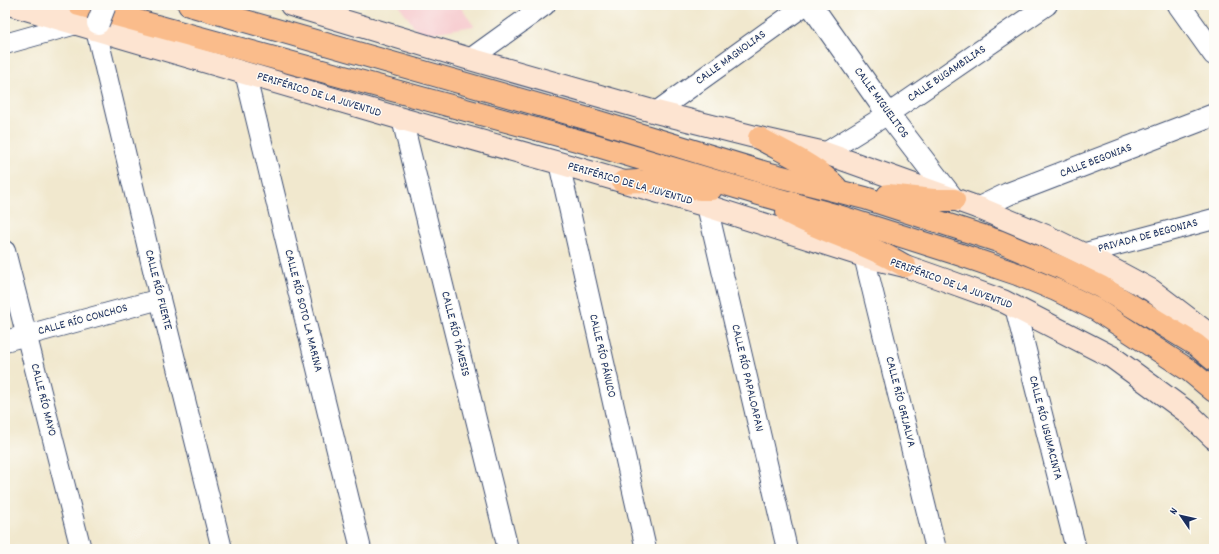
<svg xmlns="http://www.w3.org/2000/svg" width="1219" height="554" font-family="Dekko,sans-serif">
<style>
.built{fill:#f7cfd2}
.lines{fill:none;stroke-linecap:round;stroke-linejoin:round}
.minor-casing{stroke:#3b4b6f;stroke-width:22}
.tertiary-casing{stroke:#3b4b6f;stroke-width:24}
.secondary-casing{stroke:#3b4b6f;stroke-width:24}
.trunk-casing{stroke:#3b4b6f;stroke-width:24}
.minor{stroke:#fff;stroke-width:20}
.tertiary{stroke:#fff;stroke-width:22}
.secondary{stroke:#fde4d1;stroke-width:22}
.trunk{stroke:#fabc8b;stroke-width:22}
.tertiary-bridge-casing{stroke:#3b4b6f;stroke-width:24;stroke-linecap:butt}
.tertiary-bridge{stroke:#fff;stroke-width:22}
.labels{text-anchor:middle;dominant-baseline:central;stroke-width:3;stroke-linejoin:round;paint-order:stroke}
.street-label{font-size:12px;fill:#1b2f5e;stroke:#fdfcf7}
</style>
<rect width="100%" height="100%" fill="#fdfcf7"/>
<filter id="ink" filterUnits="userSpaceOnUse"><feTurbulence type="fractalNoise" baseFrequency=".025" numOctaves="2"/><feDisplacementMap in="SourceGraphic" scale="8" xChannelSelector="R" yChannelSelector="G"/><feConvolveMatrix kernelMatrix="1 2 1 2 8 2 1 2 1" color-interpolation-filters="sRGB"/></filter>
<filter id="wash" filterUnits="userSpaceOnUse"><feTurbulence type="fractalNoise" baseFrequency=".012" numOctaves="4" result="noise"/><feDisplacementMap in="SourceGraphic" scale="16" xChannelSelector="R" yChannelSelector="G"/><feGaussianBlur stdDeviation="0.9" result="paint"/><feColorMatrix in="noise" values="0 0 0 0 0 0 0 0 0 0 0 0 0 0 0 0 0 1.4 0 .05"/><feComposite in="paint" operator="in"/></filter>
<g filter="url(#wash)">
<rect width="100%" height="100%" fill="#f1e8ce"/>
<path class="built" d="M399 5H459L474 26 420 35Z"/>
</g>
<g filter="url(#ink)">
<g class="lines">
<g class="minor-casing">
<g id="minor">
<path d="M96 30 160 299 222 549"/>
<path d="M5 44 76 24"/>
<path d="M470 59 545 5"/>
<path d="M245 73 361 549"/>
<path d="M656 112 805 5"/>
<path d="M402 119 508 549"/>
<path d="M825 153 888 114 1047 5"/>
<path d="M559 163 646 549"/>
<path d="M707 206 787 549"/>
<path d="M5 251 81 549"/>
<path d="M1082 254 1214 219"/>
<path d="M864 256 936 549"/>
<path d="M1015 307 1076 549"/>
<path d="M5 341 160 299"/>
</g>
</g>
<g class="tertiary-casing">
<g id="tertiary">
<path d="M811 5 888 114 954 200"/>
<path d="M1179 5 1214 54"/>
<path d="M979 208 1008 194 1214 115"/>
</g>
</g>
<g class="secondary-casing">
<g id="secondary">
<path d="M12 5 402 119 559 163 707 206 864 256 905 266 945 280 1003 301 1112 357 1187 412 1214 438"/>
<path d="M291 5 470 59 656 112 759 138 825 153 979 208 1046 236 1093 259 1151 290 1214 338"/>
</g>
</g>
<g class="trunk-casing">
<g id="trunk">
<path d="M79 5 591 144 759 194 835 215 958 254 1017 274 1056 290 1095 309 1190 371 1214 391"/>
<path d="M189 5 599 122 766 173 865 198 998 241 1060 267 1101 287 1196 345 1214 360"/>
<path d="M759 138C785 153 815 165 836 187"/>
<path d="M623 182 638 181 701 189H711"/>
<path d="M888 195 933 200H954"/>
<path d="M787 212C825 233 868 243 905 266"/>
</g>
</g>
<use href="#minor" class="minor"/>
<use href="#tertiary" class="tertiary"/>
<use href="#secondary" class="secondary"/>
<use href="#trunk" class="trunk"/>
<g class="tertiary-bridge-casing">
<path id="tertiary-bridge" d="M98 23 105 5"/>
</g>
<use href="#tertiary-bridge" class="tertiary-bridge"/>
</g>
</g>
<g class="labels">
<g class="street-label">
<text transform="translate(731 58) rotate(-36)">CALLE MAGNOLIAS</text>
<text transform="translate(947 74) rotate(-34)">CALLE BUGAMBILIAS</text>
<text transform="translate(319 95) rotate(17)">PERIFÉRICO DE LA JUVENTUD</text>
<text transform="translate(881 103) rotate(54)">CALLE MIGUELITOS</text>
<text transform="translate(1096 161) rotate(-21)">CALLE BEGONIAS</text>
<text transform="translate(630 184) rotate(16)">PERIFÉRICO DE LA JUVENTUD</text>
<text transform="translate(1148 236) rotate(-15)">PRIVADA DE BEGONIAS</text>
<text transform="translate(951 284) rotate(20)">PERIFÉRICO DE LA JUVENTUD</text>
<text transform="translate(158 290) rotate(76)">CALLE RÍO FUERTE</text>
<text transform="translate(303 311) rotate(76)">CALLE RÍO SOTO LA MARINA</text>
<text transform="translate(83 320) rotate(-15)">CALLE RÍO CONCHOS</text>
<text transform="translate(455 334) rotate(76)">CALLE RÍO TÁMESIS</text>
<text transform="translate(602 356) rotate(77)">CALLE RÍO PÁNUCO</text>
<text transform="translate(747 378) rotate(77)">CALLE RÍO PAPALOAPAN</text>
<text transform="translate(43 400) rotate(76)">CALLE RÍO MAYO</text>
<text transform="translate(900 402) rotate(76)">CALLE RÍO GRIJALVA</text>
<text transform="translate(1045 428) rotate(76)">CALLE RÍO USUMACINTA</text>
</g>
</g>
<rect width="1219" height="554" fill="none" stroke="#fdfcf7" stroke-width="20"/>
<g transform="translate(1181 516) rotate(304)" stroke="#fdfcf7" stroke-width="3" paint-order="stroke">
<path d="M0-3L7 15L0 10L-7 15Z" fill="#1b2f5e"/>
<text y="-6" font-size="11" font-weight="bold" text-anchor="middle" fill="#1b2f5e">N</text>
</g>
</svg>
